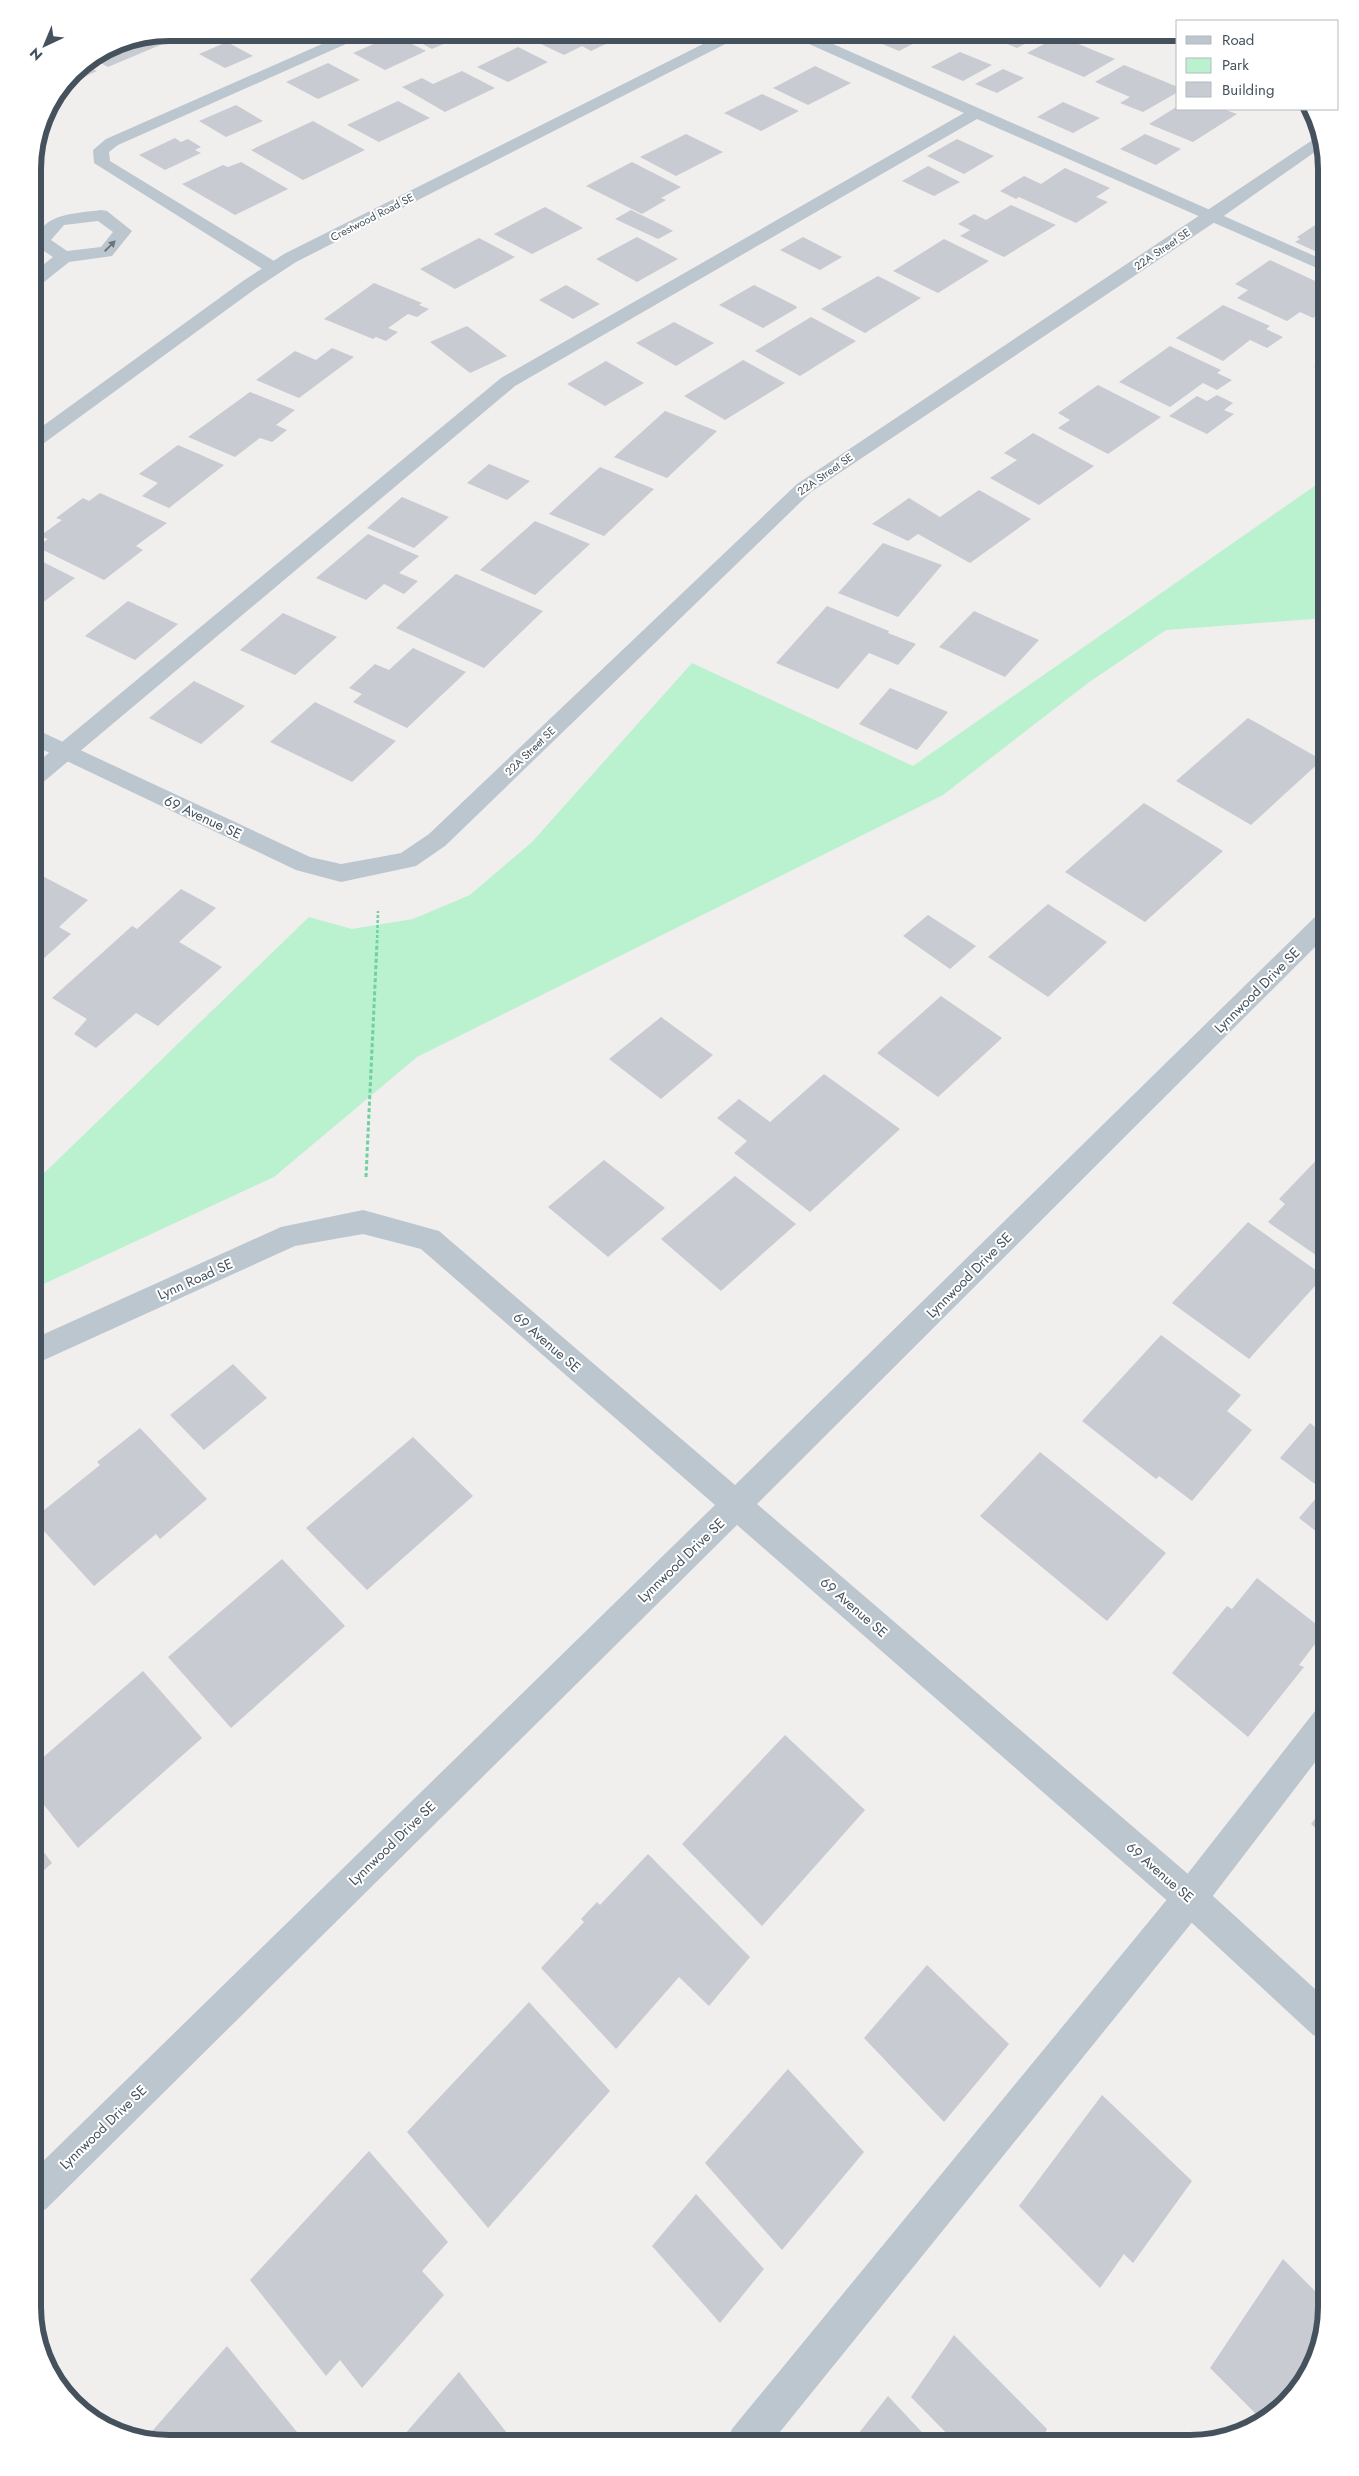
<svg xmlns="http://www.w3.org/2000/svg" width="1359" height="2476" font-family="Jost,sans-serif">
<style>
.green{fill:#baf1cf}
.building{fill:#c8cbd1}
.lines{fill:none;stroke-linecap:round;stroke-linejoin:round}
.path-far1{stroke:#70d1a0;stroke-width:2.5;stroke-dasharray:3 2;stroke-linecap:butt}
.path{stroke:#70d1a0;stroke-width:3;stroke-dasharray:4 2.5;stroke-linecap:butt}
.lane{fill:#bbc6ce;fill-rule:evenodd}
.street{fill:#bbc6ce;fill-rule:evenodd}
.oneway{fill:#68757f}
.labels{text-anchor:middle;dominant-baseline:central;stroke-width:4;stroke-linejoin:round;paint-order:stroke}
.far-street-label{font-size:11px;fill:#45525d;stroke:#fff}
.street-label{font-size:14px;fill:#45525d;stroke:#fff}
.rim{fill:none;stroke:#45525d;stroke-width:6}
</style>
<rect width="100%" height="100%" fill="#f1eeee"/>
<path class="green" d="M1326 478V618L1166 630 1088 683 943 795 417 1057 274 1177 33 1289V1179L37 1180 309 917 352 929 413 919 470 895 532 842 692 663 913 766Z"/>
<g class="building">
<path d="M408 33H451L459 37 432 49 404 34Z"/>
<path d="M518 33H610L600 37 610 42 591 51 582 46 564 55Z"/>
<path d="M874 33H919L928 36 899 51 866 37Z"/>
<path d="M981 33H1045L1017 48Z"/>
<path d="M394 35 426 51 385 70 353 53Z"/>
<path d="M152 36 165 43 108 67 93 59 117 43Z"/>
<path d="M1059 36 1115 59 1084 77 1027 53Z"/>
<path d="M227 42 253 56 225 68 199 54Z"/>
<path d="M518 47 548 62 508 82 477 67Z"/>
<path d="M960 52 992 65 963 81 931 67Z"/>
<path d="M328 63 360 80 318 99 286 82Z"/>
<path d="M84 65 97 71 64 86 73 72Z"/>
<path d="M1124 65 1178 87V92L1143 112 1120 103 1130 97 1095 82Z"/>
<path d="M815 66 851 83 808 105 773 88Z"/>
<path d="M1003 69 1024 78 997 93 975 84Z"/>
<path d="M462 71 495 88 445 112 402 87 422 78 433 84Z"/>
<path d="M762 94 799 111 761 131 724 113Z"/>
<path d="M398 101 430 118 379 142 347 125Z"/>
<path d="M1063 102 1100 118 1073 133 1037 117Z"/>
<path d="M236 105 263 121 226 137 199 121Z"/>
<path d="M1178 106V109H1223L1237 114 1193 142 1149 124Z"/>
<path d="M313 121 365 150 303 180 251 150Z"/>
<path d="M686 134 723 152 676 176 640 157Z"/>
<path d="M1145 134 1181 149 1156 165 1120 149Z"/>
<path d="M175 138 181 142 188 139 201 147 195 150 201 153 165 170 139 155Z"/>
<path d="M957 139 994 156 964 174 927 156Z"/>
<path d="M241 162 288 189 235 215 182 184 223 165 228 167Z"/>
<path d="M632 162 681 187 661 198 666 200 642 214 586 186Z"/>
<path d="M928 166 960 182 934 196 902 181Z"/>
<path d="M1065 168 1110 188 1096 197 1108 202 1076 223 1019 197 1016 199 1000 191 1024 176 1041 184Z"/>
<path d="M1011 205 1056 225 1004 257 960 236 970 230 958 224 974 214 986 220Z"/>
<path d="M545 207 583 228 532 254 494 234Z"/>
<path d="M631 210 664 226 673 231 658 239 615 219Z"/>
<path d="M1326 218V256L1295 242 1300 239 1297 237Z"/>
<path d="M637 237 678 259 637 282 596 259Z"/>
<path d="M803 237 842 257 820 270 780 250Z"/>
<path d="M479 238 515 257 455 289 420 269Z"/>
<path d="M944 239 989 261 938 293 893 271Z"/>
<path d="M1270 260 1326 286V308L1313 318 1300 312 1287 321 1237 298 1248 290 1235 284Z"/>
<path d="M878 276 921 298 865 333 821 309Z"/>
<path d="M374 283 422 303 419 305 429 309 417 317 408 314 388 328 398 332 386 341 376 337 373 339 324 319Z"/>
<path d="M566 285 600 304 573 319 539 300Z"/>
<path d="M754 285 796 306 797 308 763 328 719 305Z"/>
<path d="M1223 305 1270 326 1266 329 1283 337 1267 348 1250 340 1223 361 1176 338Z"/>
<path d="M811 317 856 341 800 376 755 351Z"/>
<path d="M674 322 714 343 676 366 636 343Z"/>
<path d="M467 326 507 356 470 373 430 342Z"/>
<path d="M1170 346 1221 370 1217 373 1232 380 1217 390 1203 383 1170 407 1119 382Z"/>
<path d="M332 348 354 357 299 398 256 380 295 351 316 360Z"/>
<path d="M1326 357V373L1314 367Z"/>
<path d="M743 360 785 383 725 420 684 396Z"/>
<path d="M606 361 644 383 605 406 567 384Z"/>
<path d="M1098 385 1161 417 1108 454 1058 428 1070 420 1058 413Z"/>
<path d="M250 392 295 410 276 425 287 430 272 442 260 438 235 457 188 437Z"/>
<path d="M1217 395 1233 403 1224 410 1234 414 1207 434 1169 416 1197 396 1207 401Z"/>
<path d="M665 411 717 431 667 478 614 457Z"/>
<path d="M1033 433 1094 466 1039 505 990 478 1017 460 1004 453Z"/>
<path d="M178 445 224 465 169 508 142 496 158 483 139 474Z"/>
<path d="M489 464 530 481 507 500 467 483Z"/>
<path d="M600 467 654 489 604 536 549 514Z"/>
<path d="M979 490 1031 519 970 563 918 534 908 541 872 524 909 498 940 517Z"/>
<path d="M100 493 167 523 136 546 143 550 104 580 37 547 48 539 40 536 62 520 56 518 83 498 89 501Z"/>
<path d="M402 497 449 517 414 548 367 528Z"/>
<path d="M535 521 590 544 535 595 480 570Z"/>
<path d="M368 534 419 556 399 573 418 581 404 594 384 584 366 600 316 578Z"/>
<path d="M883 543 942 565 898 617 838 593Z"/>
<path d="M33 557 75 578 33 610Z"/>
<path d="M456 574 543 611 484 668 396 628Z"/>
<path d="M128 601 178 624 135 660 85 636Z"/>
<path d="M827 606 889 631 888 633 916 644 898 665 869 653 838 689 776 663Z"/>
<path d="M974 611 1039 640 1005 677 939 647Z"/>
<path d="M283 613 337 637 295 675 240 650Z"/>
<path d="M413 648 466 672 407 728 353 702 362 694 349 688 375 664 389 670Z"/>
<path d="M194 681 245 706 201 744 149 718Z"/>
<path d="M890 688 948 712 917 750 859 724Z"/>
<path d="M315 702 396 741 352 782 270 742Z"/>
<path d="M1248 718 1322 760 1251 825 1176 781Z"/>
<path d="M1144 803 1223 851 1145 922 1065 872Z"/>
<path d="M33 871 88 900 59 927 71 934 33 968Z"/>
<path d="M181 889 216 908 179 942 222 967 158 1026 136 1013 96 1048 74 1034 87 1019 52 998 132 926 137 929Z"/>
<path d="M1048 904 1107 942 1048 997 988 957Z"/>
<path d="M928 915 976 946 950 969 903 936Z"/>
<path d="M941 996 1002 1038 938 1097 877 1053Z"/>
<path d="M661 1017 713 1055 661 1099 609 1059Z"/>
<path d="M824 1074 900 1129 810 1212 734 1153 747 1141 717 1118 739 1099 770 1122Z"/>
<path d="M1326 1150V1262L1268 1222 1285 1204 1279 1199Z"/>
<path d="M604 1160 665 1208 608 1257 548 1207Z"/>
<path d="M735 1176 796 1224 721 1291 661 1239Z"/>
<path d="M1248 1222 1324 1276 1249 1359 1172 1303Z"/>
<path d="M1161 1335 1241 1395 1227 1411 1252 1430 1192 1501 1159 1476 1156 1479 1082 1421Z"/>
<path d="M233 1364 267 1398 204 1450 170 1415Z"/>
<path d="M1310 1423 1326 1436V1539L1299 1518 1323 1490 1280 1458Z"/>
<path d="M140 1428 207 1499 160 1539 156 1534 94 1586 33 1519 100 1465 97 1462Z"/>
<path d="M413 1437 473 1496 367 1590 306 1528Z"/>
<path d="M1040 1452 1166 1553 1107 1621 980 1516Z"/>
<path d="M282 1559 345 1626 231 1728 168 1657Z"/>
<path d="M1257 1578 1325 1631 1299 1665 1304 1667 1248 1737 1172 1673 1227 1606 1232 1609Z"/>
<path d="M143 1671 202 1738 78 1848 33 1791V1766Z"/>
<path d="M785 1735 865 1810 762 1926 682 1844Z"/>
<path d="M1326 1804V1837L1311 1824Z"/>
<path d="M33 1838 52 1863 33 1880Z"/>
<path d="M648 1854 750 1957 709 2006 679 1977 616 2049 541 1968 584 1922 581 1919 597 1902 600 1905Z"/>
<path d="M927 1965 1009 2044 944 2122 864 2038Z"/>
<path d="M529 2002 610 2091 488 2228 407 2132Z"/>
<path d="M788 2069 864 2152 782 2250 705 2163Z"/>
<path d="M1102 2095 1192 2181 1133 2263 1124 2254 1100 2288 1019 2206Z"/>
<path d="M369 2151 448 2242 422 2271 444 2295 362 2388 340 2360 326 2376 250 2280Z"/>
<path d="M696 2194 764 2269 720 2323 652 2246Z"/>
<path d="M1283 2259 1326 2302V2307L1303 2383 1260 2418 1210 2368Z"/>
<path d="M954 2335 1047 2429 1044 2435 1052 2443H956L911 2397Z"/>
<path d="M227 2346 306 2443H160L146 2438Z"/>
<path d="M459 2372 515 2443H397Z"/>
<path d="M888 2396 932 2443H851Z"/>
</g>
<g class="lines">
<path class="path-far1" d="M377 943 378 911"/>
<path class="path" d="M366 1177 377 942"/>
<g class="lane">
<path d="M347 33H367L364 36 118 145 109 152 110 161 279 264 282 268 279 272H267L94 163 93 150 106 139Z"/>
<path d="M789 33H808L1326 261V272L977 119 515 386 41 784 33 786V766L501 378 964 113 791 36Z"/>
<path d="M101 210 107 211 132 231 112 256 69 262 39 286 33 287V273L53 257 35 245 33 242C45 212 74 214 101 210ZM98 221 113 232 101 247 67 251 51 240 64 225Z"/>
<path d="M1326 1706V1748L1202 1910 771 2443H726L732 2429 1178 1886 1315 1711Z"/>
</g>
<g class="street">
<path d="M725 33H744L741 36 296 262 255 289 40 446 33 448V433L243 281 284 254Z"/>
<path d="M1320 135 1322 147 1218 220 811 492 445 846 416 866 341 882 296 870 33 745V728L310 857 341 864 380 857 401 853 429 834 797 484Z"/>
<path d="M1326 912V936L757 1504 1202 1886 1326 1999V2039L1313 2035 1178 1910 737 1525 46 2209 33 2214V2171L715 1505 421 1249 363 1234 295 1246 33 1365V1339L281 1227 363 1210 439 1231 735 1485 1317 915Z"/>
</g>
</g>
<defs><path id="oneway-solid" d="M-6-.8H1V-3.2L6.5 0L1 3.2V.8H-6Z" transform="scale(1.25)"/></defs>
<use class="oneway" href="#oneway-solid" transform="translate(110 246) rotate(-45)"/>
<g class="labels">
<g class="far-street-label">
<text transform="translate(372 217) rotate(-27)">Crestwood Road SE</text>
<text transform="translate(1162 249) rotate(-34)">22A Street SE</text>
<text transform="translate(825 474) rotate(-35)">22A Street SE</text>
<text transform="translate(530 751) rotate(-44)">22A Street SE</text>
</g>
<g class="street-label">
<text transform="translate(203 817) rotate(25)">69 Avenue SE</text>
<text transform="translate(1257 990) rotate(-45)">Lynnwood Drive SE</text>
<text transform="translate(969 1275) rotate(-45)">Lynnwood Drive SE</text>
<text transform="translate(195 1279) rotate(-24)">Lynn Road SE</text>
<text transform="translate(547 1342) rotate(41)">69 Avenue SE</text>
<text transform="translate(681 1560) rotate(-44)">Lynnwood Drive SE</text>
<text transform="translate(854 1607) rotate(41)">69 Avenue SE</text>
<text transform="translate(392 1843) rotate(-44)">Lynnwood Drive SE</text>
<text transform="translate(1160 1872) rotate(41)">69 Avenue SE</text>
<text transform="translate(103 2127) rotate(-44)">Lynnwood Drive SE</text>
</g>
</g>
<path d="M0 0H1359V2476H0ZM169 41H1190A128 128 0 0 1 1318 169V2307A128 128 0 0 1 1190 2435H169A128 128 0 0 1 41 2307V169A128 128 0 0 1 169 41Z" fill="#fff" fill-rule="evenodd"/>
<path class="rim" d="M169 41H1190A128 128 0 0 1 1318 169V2307A128 128 0 0 1 1190 2435H169A128 128 0 0 1 41 2307V169A128 128 0 0 1 169 41Z"/>
<rect x="1176" y="20" width="162" height="90" fill="#ffffff" stroke="#b5babe"/>
<rect x="1186" y="36" width="25" height="8" fill="#bbc6ce" stroke="#b5babe"/>
<text x="1222" y="45" font-size="15" fill="#45525d">Road</text>
<rect x="1186" y="58" width="25" height="15" fill="#baf1cf" stroke="#b5babe"/>
<text x="1222" y="70" font-size="15" fill="#45525d">Park</text>
<rect x="1186" y="82" width="25" height="15" fill="#c8cbd1" stroke="#b5babe"/>
<text x="1222" y="95" font-size="15" fill="#45525d">Building</text>
<g transform="translate(45 45) rotate(224)" stroke="#ffffff" stroke-width="4" paint-order="stroke">
<path d="M0-4L9 19L0 12L-9 19Z" fill="#45525d"/>
<text y="-8" font-size="14" font-weight="bold" text-anchor="middle" fill="#45525d">N</text>
</g>
</svg>
